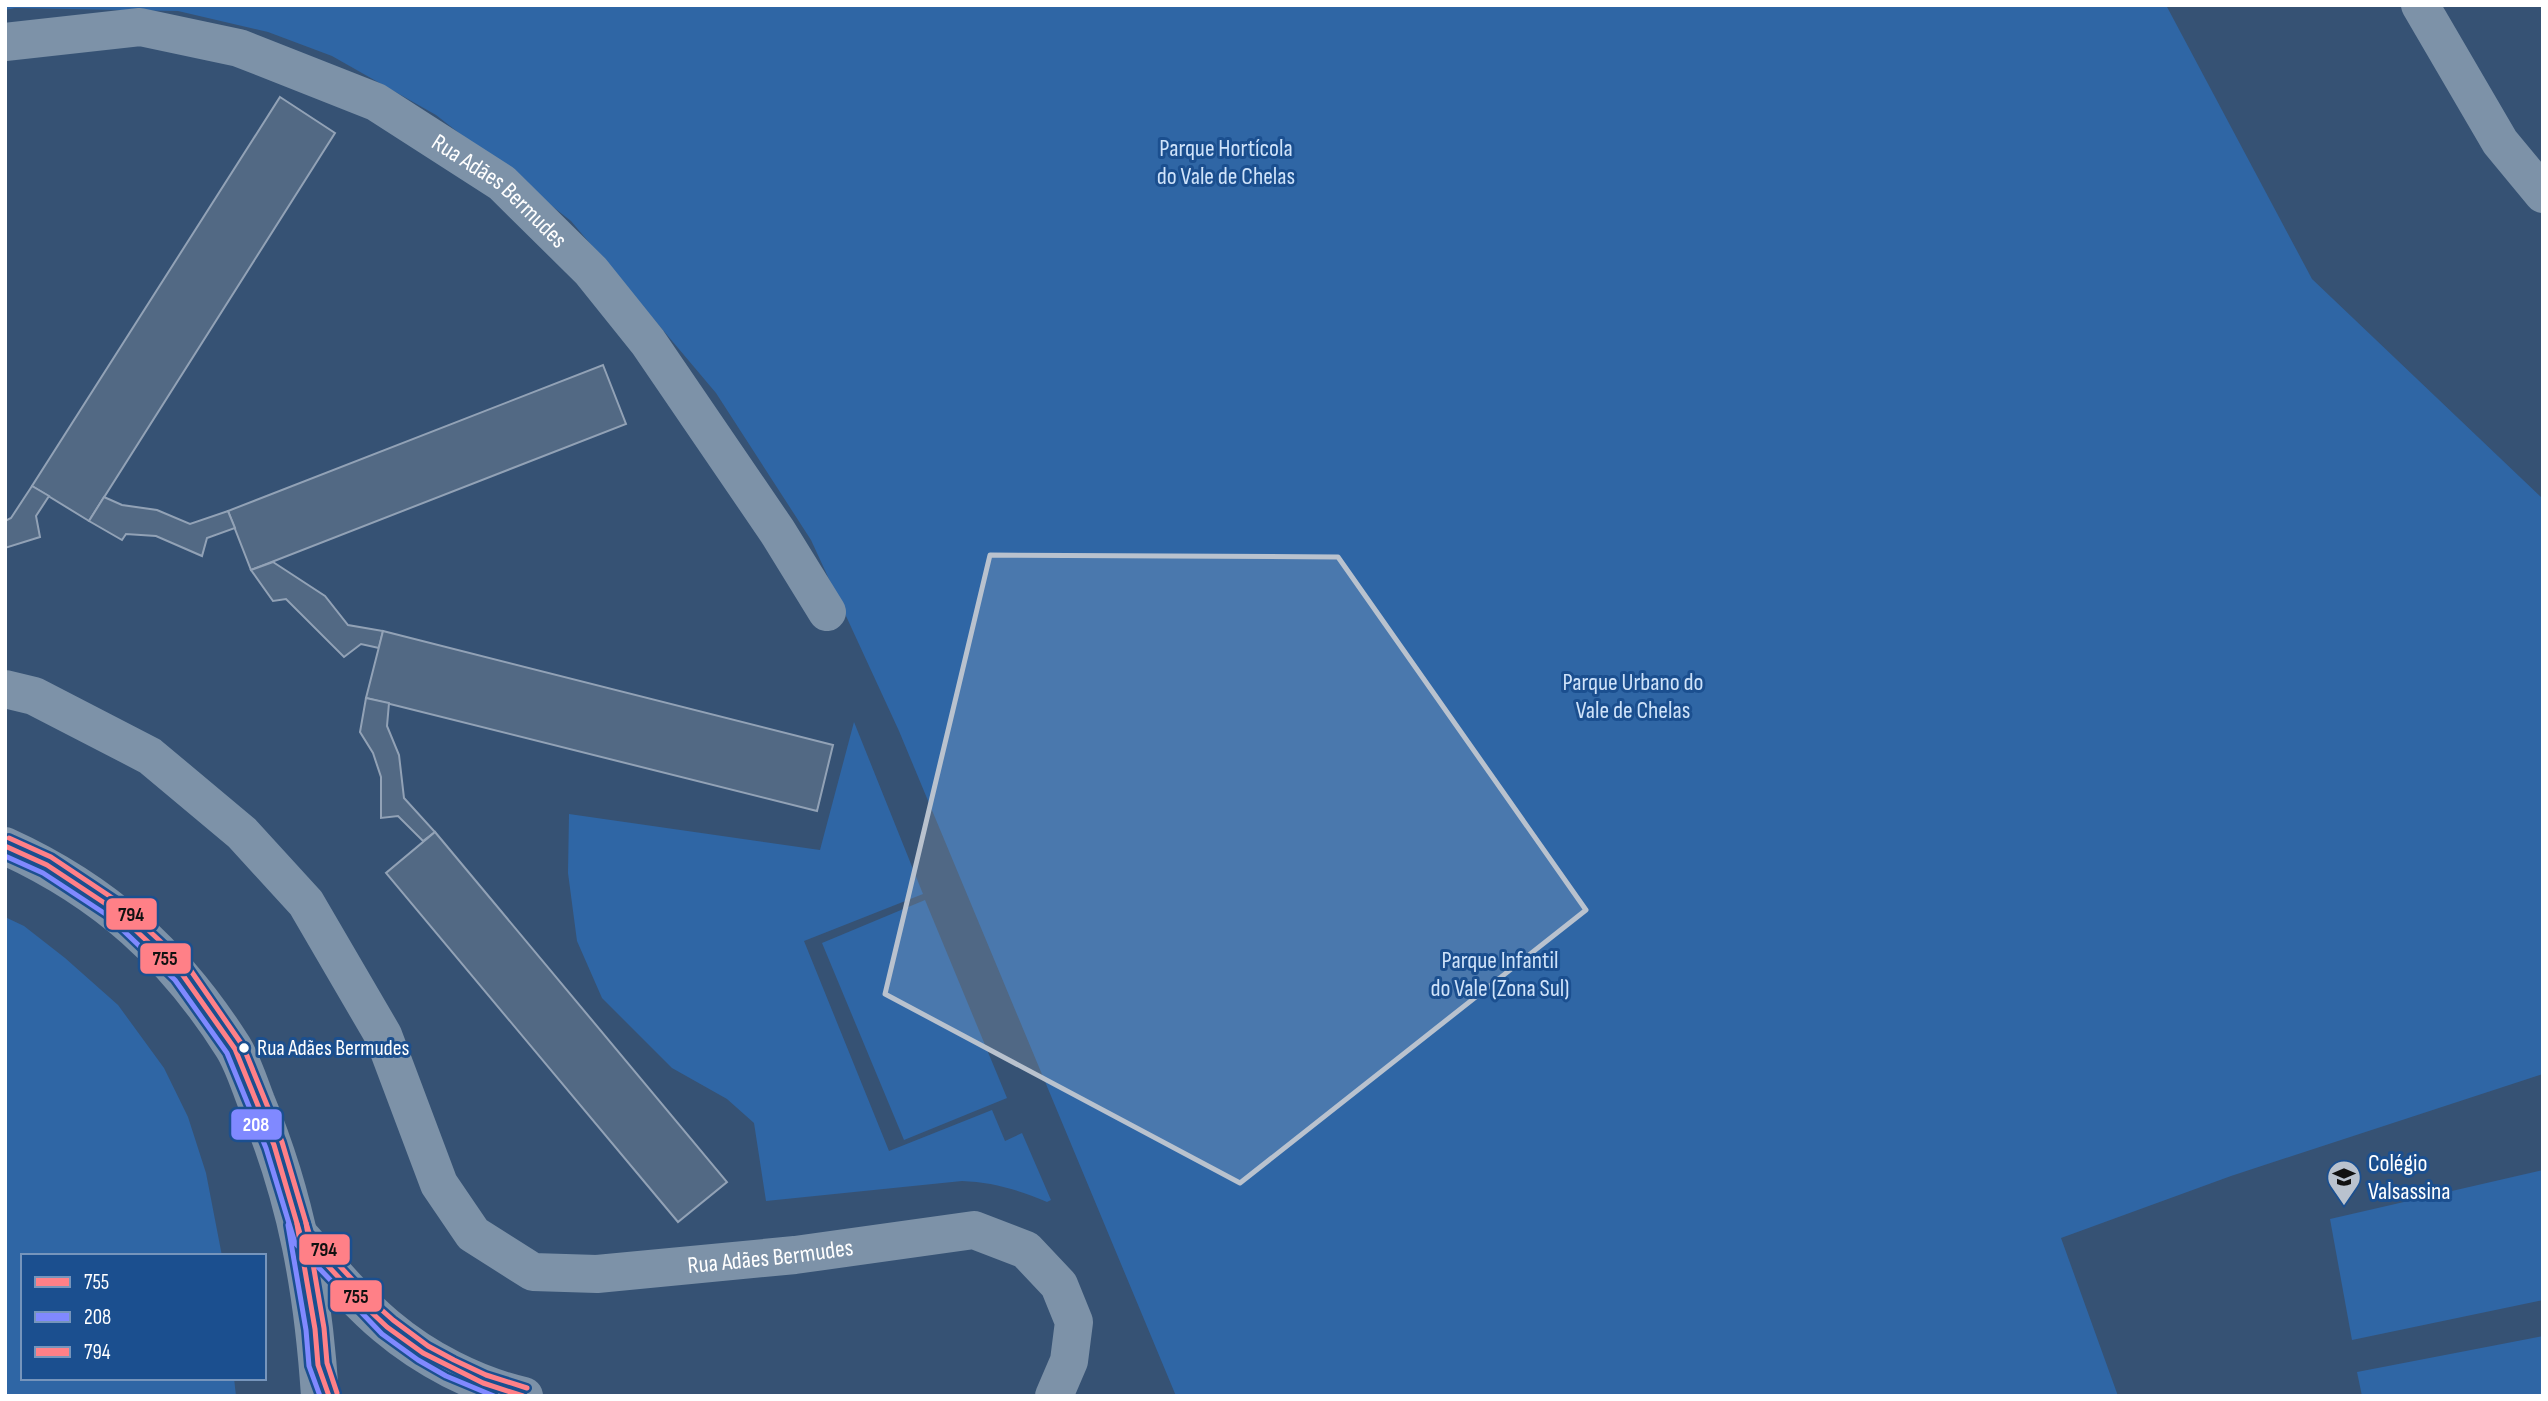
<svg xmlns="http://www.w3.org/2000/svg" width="2548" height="1401" font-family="'Sofia Sans Condensed',sans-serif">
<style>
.green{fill:#2f66a5}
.building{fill:#526984;stroke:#92a2b6;stroke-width:2}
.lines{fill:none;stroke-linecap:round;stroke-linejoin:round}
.minor{stroke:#7d92a8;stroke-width:38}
.tertiary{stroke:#7d92a8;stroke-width:38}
.bus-1-casing{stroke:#1b4f8f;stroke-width:10}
.bus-2-casing{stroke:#1b4f8f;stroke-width:10}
.bus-3-casing{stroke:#1b4f8f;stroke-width:10}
.bus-1{stroke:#ff8087;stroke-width:5}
.bus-2{stroke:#8089ff;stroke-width:5}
.bus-3{stroke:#ff8087;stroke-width:5}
.marked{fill:#b9c2ce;fill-opacity:0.2;stroke:#b9c2ce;stroke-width:5;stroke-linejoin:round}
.bus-dot{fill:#fff;stroke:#1b4f8f;stroke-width:2.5}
.labels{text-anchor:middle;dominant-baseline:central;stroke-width:6;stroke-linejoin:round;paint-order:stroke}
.bus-label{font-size:22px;fill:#fff;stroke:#1b4f8f;text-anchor:start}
.park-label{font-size:24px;fill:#cfe3fa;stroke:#1b4f8f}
.street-label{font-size:24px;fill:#fff;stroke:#1b4f8f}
.poi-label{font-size:24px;fill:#fff;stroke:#1b4f8f;text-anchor:start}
.line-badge{stroke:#1b4f8f;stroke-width:2.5}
.badge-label{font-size:19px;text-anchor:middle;font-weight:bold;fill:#fff}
.pale-badge-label{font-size:19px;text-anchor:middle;font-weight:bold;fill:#111}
</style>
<rect width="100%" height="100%" fill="#365274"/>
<g class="green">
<path d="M5 5H2166L2312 279 2543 499V1074L2231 1176 2061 1238 2118 1396H1176L899 731 811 540 716 393 571 221 436 115 332 56 268 32 178 11 15 8 5 10Z"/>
<path d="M854 722 923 894 804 941 889 1151 992 1110 1005 1141 1022 1133 1051 1200 1047 1202C1019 1190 992 1182 962 1181L766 1201 754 1123 727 1099 672 1068 602 998 577 941 568 873 569 814 820 850Z"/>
<path d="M925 900 1007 1098 904 1140 822 943Z"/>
<path d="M5 917 24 926 65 958 118 1005 164 1068 188 1117 206 1173 222 1256H23V1378H234L236 1396H5Z"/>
<path d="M2543 1170V1300L2352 1340 2330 1219Z"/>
<path d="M2543 1336V1396H2362L2357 1372Z"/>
</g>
<g class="building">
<path d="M280 97 335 133 89 521 32 486Z"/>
<path d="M603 365 626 424 251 570 228 511Z"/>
<path d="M32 486 49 496 36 516 40 537 5 548V521L11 518Z"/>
<path d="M104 497 122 505 157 510 190 524 228 511 235 528 207 538 202 556 156 536 126 534 122 540 89 521Z"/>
<path d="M273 562 325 596 348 625 383 631 379 648 361 644 344 657 286 599 273 601 251 570Z"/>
<path d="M383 631 833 745 817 811 366 698Z"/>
<path d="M366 698 389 703 387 726 399 755 404 798 435 832 423 841 398 816 381 818V777L373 753 360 732Z"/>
<path d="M435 832 727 1182 678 1222 386 873Z"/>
</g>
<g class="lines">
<g class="minor">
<path id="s1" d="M5 42 140 27 239 48 376 102 502 183 591 271 648 342 777 531 827 612"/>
<path id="s2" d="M5 689 34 696 150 756 242 833 306 903 383 1035 439 1184 473 1234 533 1272 597 1274 795 1255 974 1230 1026 1250 1059 1285 1074 1322 1069 1361 1054 1396"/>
<path d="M301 1237C328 1267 355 1300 386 1326 425 1359 475 1385 524 1396"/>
</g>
<g class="tertiary">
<path d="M2420 5 2500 142 2543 194"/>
<path d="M5 846C104 891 175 955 233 1047 243 1063 249 1083 256 1101 297 1199 313 1290 320 1396"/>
</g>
<g class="bus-1-casing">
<g id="bus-1">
<path d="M5 846 47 865 112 908 182 974 235 1049 274 1145 301 1237 369 1310 387 1327 423 1353 483 1383 523 1396"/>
<path d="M297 1224 315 1329 318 1365 329 1396"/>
</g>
</g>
<g class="bus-2-casing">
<g id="bus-2">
<path d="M5 856 43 873 107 915 175 980 227 1053 266 1148 295 1243 382 1334 418 1360 446 1376 494 1396"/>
<path d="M288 1225 306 1330 309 1366 320 1396"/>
</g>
</g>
<g class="bus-3-casing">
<g id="bus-3">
<path d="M9 838 51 857 117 901 189 968 243 1046 282 1142 309 1233 375 1304 393 1320 428 1346 454 1360 486 1375 527 1388"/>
<path d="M306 1223 324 1328 327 1363 337 1393"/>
</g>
</g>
<use href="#bus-1" class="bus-1"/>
<use href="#bus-2" class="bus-2"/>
<use href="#bus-3" class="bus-3"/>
</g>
<path class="marked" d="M990 555 1338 557 1586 910 1240 1183 885 994Z"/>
<defs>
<g id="school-pin" transform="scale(1.75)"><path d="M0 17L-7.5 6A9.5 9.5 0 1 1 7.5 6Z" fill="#b9c2ce" stroke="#1b4f8f"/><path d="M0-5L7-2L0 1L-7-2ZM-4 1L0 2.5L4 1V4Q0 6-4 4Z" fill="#111"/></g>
</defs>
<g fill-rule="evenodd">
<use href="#school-pin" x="2344" y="1177"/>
</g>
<circle class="bus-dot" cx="244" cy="1048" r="6"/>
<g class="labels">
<g class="bus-label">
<text x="257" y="1048">Rua Adães Bermudes</text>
</g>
<g class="park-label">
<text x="1226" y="148">Parque Hortícola<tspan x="1226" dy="28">do Vale de Chelas</tspan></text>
<text x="1633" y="682">Parque Urbano do<tspan x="1633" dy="28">Vale de Chelas</tspan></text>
<text x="1500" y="960">Parque Infantil<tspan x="1500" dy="28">do Vale (Zona Sul)</tspan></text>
</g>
<g class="street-label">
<text stroke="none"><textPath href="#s1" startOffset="537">Rua Adães Bermudes</textPath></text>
<text stroke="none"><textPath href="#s2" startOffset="1057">Rua Adães Bermudes</textPath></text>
</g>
<g class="poi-label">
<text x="2368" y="1163">Colégio<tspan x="2368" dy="28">Valsassina</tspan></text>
</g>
</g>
<g class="line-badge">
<rect x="105" y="897" width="53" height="34" rx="7" fill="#ff8087"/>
<rect x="139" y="942" width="53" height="33" rx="7" fill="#ff8087"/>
<rect x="230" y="1108" width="53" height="33" rx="7" fill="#8089ff"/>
<rect x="298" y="1233" width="53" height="33" rx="7" fill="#ff8087"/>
<rect x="329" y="1279" width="54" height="34" rx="7" fill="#ff8087"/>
</g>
<g class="badge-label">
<text x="256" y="1131">208</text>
</g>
<g class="pale-badge-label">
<text x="131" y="921">794</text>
<text x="165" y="965">755</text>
<text x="324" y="1256">794</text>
<text x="356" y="1303">755</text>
</g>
<rect width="2548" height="1401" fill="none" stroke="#ffffff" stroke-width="14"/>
<rect x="21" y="1254" width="245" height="126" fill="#1b4f8f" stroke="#7695bc" stroke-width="2"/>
<rect x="35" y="1277" width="35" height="10" fill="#ff8087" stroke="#7695bc" stroke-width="2"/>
<text x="84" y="1289" font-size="21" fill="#ffffff">755</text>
<rect x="35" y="1312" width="35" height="10" fill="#8089ff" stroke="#7695bc" stroke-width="2"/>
<text x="84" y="1324" font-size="21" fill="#ffffff">208</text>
<rect x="35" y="1347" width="35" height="10" fill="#ff8087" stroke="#7695bc" stroke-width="2"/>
<text x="84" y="1359" font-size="21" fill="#ffffff">794</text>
</svg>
